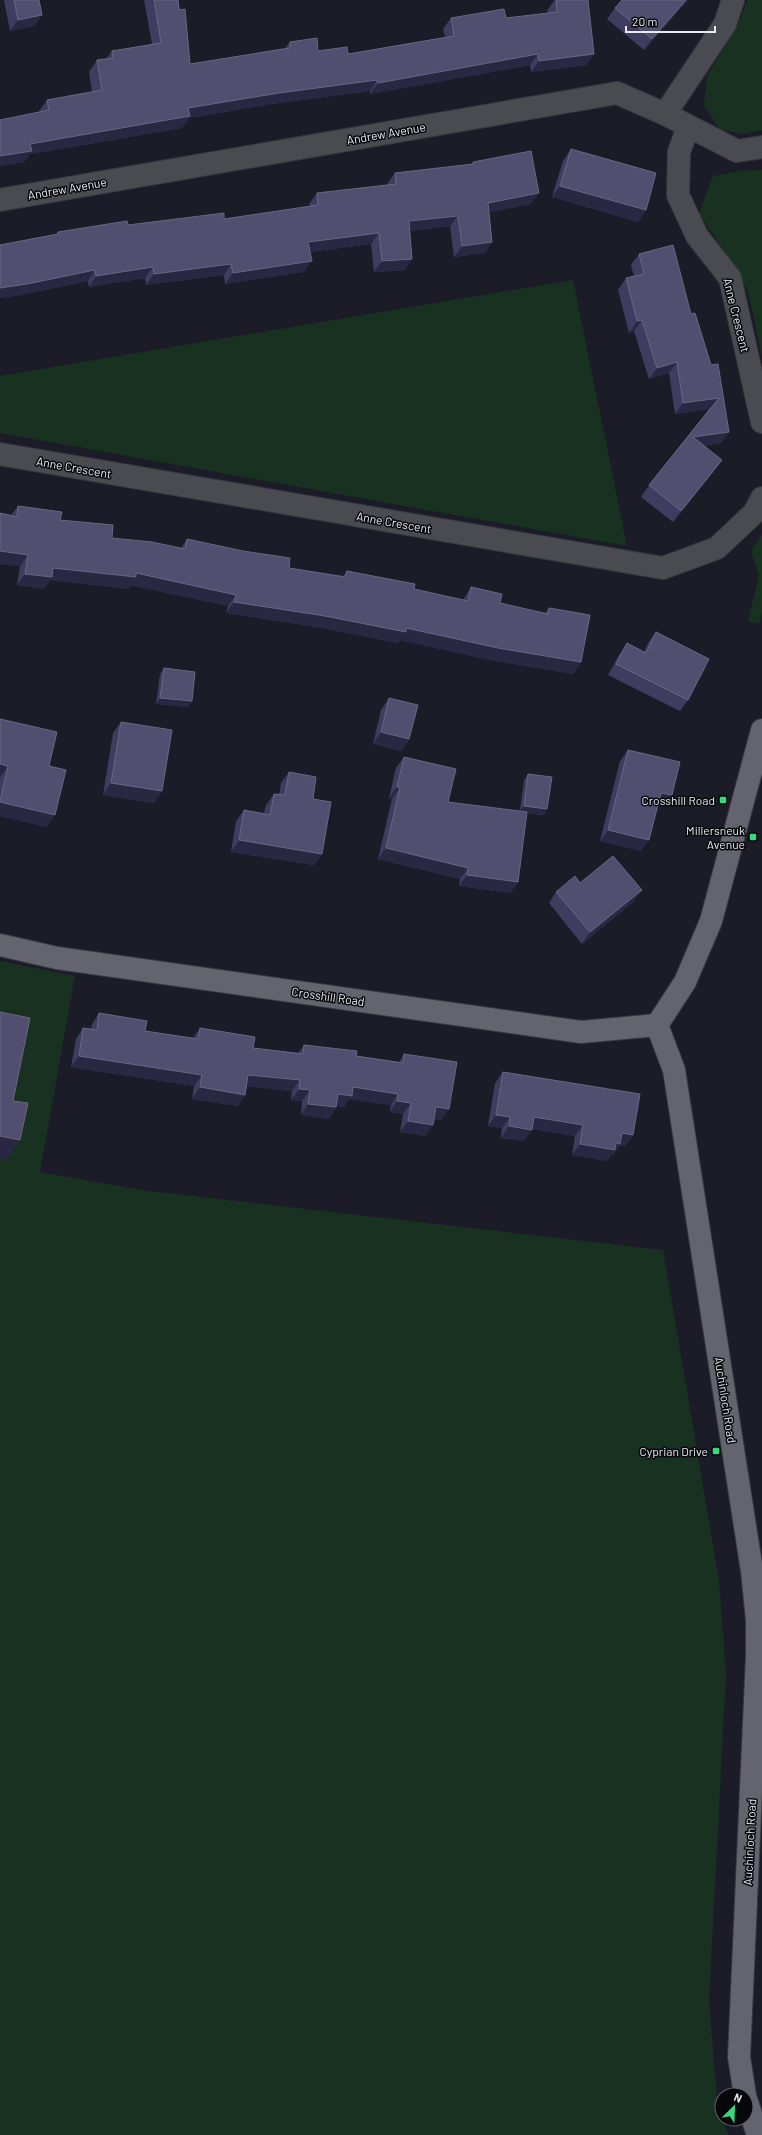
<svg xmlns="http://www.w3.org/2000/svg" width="762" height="2135" font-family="Barlow,sans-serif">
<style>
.green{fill:#193121}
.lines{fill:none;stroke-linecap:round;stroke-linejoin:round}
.street-casing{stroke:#393944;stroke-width:24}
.secondary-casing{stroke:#393944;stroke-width:24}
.street{stroke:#4a4a51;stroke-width:22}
.secondary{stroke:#64646e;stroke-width:22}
.wall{fill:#3f3c5f}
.shaded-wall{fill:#292742}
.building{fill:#514e6f;stroke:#696683}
.poi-dot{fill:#39d87f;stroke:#07070c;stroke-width:1.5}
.labels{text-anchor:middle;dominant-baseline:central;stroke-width:3;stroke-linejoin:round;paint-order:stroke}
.street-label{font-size:12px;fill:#e8e8f0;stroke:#07070c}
.poi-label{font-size:12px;fill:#e8e8f0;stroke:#07070c;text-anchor:end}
</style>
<rect width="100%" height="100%" fill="#1c1c28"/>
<g class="green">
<path d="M748 0H762V130L742 134 719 129 704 105 707 76 736 28Z"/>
<path d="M762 170V356L748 291 715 237 699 214 713 176 740 171Z"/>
<path d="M573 280 627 546 0 433V376Z"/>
<path d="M762 533V612L759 624 748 621 759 575 751 551Z"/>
<path d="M0 961 75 976 40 1172 141 1190 663 1250 719 1580 726 1676 709 2000 718 2112 729 2135H0Z"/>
</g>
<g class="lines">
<g class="street-casing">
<g id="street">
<path d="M665 114 725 24 733 0"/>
<path d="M688 127 679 152 678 195 697 236 730 278 762 422"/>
<path d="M0 200 617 93 665 114 737 151 762 147"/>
<path d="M0 454 663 568 717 548 754 513 762 498"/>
</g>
</g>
<g class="secondary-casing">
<g id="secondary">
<path d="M0 945 57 958 581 1032 657 1025"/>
<path d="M745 2095 739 2057 757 1656V1620L752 1571 674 1070 657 1025 685 982 711 921 762 730"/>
<path d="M746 2099 758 2135"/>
</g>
</g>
<use href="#street" class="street"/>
<use href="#secondary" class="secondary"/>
</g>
<g class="wall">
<path d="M4 0H39L42 15 34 26 10 31Z"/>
<path d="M144 0H178L190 64 285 48 290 42 318 51 348 54 445 37 443 29 451 18H506L548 13 547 10 555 0H588L587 65 531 72 530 65 370 94V91L271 104 189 118 182 128 30 154 24 162 0 166V120L40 112 39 111 47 100 92 92 89 72 97 60 106 59 112 51 152 44Z"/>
<path d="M688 0 644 50 607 19 615 8Z"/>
<path d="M571 149 646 210 638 222 552 197 563 161Z"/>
<path d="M473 162 531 204 489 212 485 253 454 257 450 226 410 231 412 259 405 270 374 272 371 244 310 252 304 272 225 284 224 275 146 285 145 278 89 287 88 281 20 295 0 298V245L57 234 58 232 128 225 224 219 310 207 309 204 317 193 387 185V184L395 173 472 165Z"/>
<path d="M639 254 691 314 729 432 721 443 703 446 714 471 673 522 641 497 649 485 709 409 675 414 669 373 649 379 634 331 629 333 618 290 626 278 634 276 631 265Z"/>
<path d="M18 506 60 520 112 538 181 548 187 539 289 568 343 576 347 571 414 589 463 600 471 587 500 603 545 613 549 608 581 662 573 674 490 660 400 640 398 643 317 627 226 613 228 606 131 585 128 589 50 580 44 589 17 585 20 566 0 564V513L11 515Z"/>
<path d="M656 632 688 700 680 711 608 675 619 655 627 643 644 652 648 643Z"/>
<path d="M164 668 192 701 188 707 156 704 160 674Z"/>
<path d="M389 698 409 739 401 751 373 744 381 710Z"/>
<path d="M0 719 47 827 0 816Z"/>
<path d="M121 722 154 803 103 795 113 733Z"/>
<path d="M628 750 664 807 658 805 641 851 600 841 620 761Z"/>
<path d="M404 757 448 802 520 811 524 780 528 774 547 809 543 815 526 813 518 882 510 893 459 886 460 879 378 859 392 799 389 798 396 768Z"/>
<path d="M289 772 313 799 322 854 314 865 231 852 236 821 244 810 264 813 266 805 274 794 279 795 281 783Z"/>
<path d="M580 883 634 901 582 944 549 903 556 892Z"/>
<path d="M99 1013 145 1031 193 1038 200 1028 253 1048 298 1053 304 1045 356 1056 399 1062 404 1054 442 1120 434 1119 426 1136 400 1132 403 1114 390 1112 391 1105 349 1099 344 1107 337 1106 329 1119 301 1115 302 1101 291 1100 292 1091 247 1086 245 1095 238 1106 192 1099 194 1086 71 1067 76 1039 83 1028 91 1029 92 1024Z"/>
<path d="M503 1072 633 1135 625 1146 620 1145 613 1155H611L607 1161 572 1155 575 1136 532 1129 524 1141 501 1138 502 1128 488 1126 495 1083Z"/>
</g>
<g class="shaded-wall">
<path d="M686 0H688L644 50 652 39Z"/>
<path d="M42 15 34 26 10 31 18 20Z"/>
<path d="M538 54 530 65 370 94 378 83Z"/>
<path d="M594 54 587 65 531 72 539 61Z"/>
<path d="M377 80 370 91 271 104 189 118 182 128 30 154 24 162 0 166V156L30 144 188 108 279 93Z"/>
<path d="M560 186 646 210 638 222 552 197Z"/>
<path d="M539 193 531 204 480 214 488 203Z"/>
<path d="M458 216 450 226 401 232 409 221Z"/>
<path d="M379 233 371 244 300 253 308 242Z"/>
<path d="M492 242 485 253 454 257 462 246Z"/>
<path d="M412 259 405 270 374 272 382 261Z"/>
<path d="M312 261 304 272 225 284 233 273Z"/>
<path d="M231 264 224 275 146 285 154 274Z"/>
<path d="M153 267 145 278 89 287 96 276Z"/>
<path d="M95 270 88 281 20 295 0 298V288Z"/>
<path d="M642 320 634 331 629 333 637 321Z"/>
<path d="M677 362 669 373 649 379 657 368Z"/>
<path d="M719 398 711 409 675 414 683 403Z"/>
<path d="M729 432 721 443 685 448 693 437Z"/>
<path d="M722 460 714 471 673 522 681 511Z"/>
<path d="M0 551 28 555 20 566 0 564Z"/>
<path d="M53 568 136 573 236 595 228 606 131 585 128 589 50 580 44 589 17 585 25 574Z"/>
<path d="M234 602 406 628 581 662 573 674 490 660 400 640 398 643 317 627 226 613Z"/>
<path d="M160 698 192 701 188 707 156 704Z"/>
<path d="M381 732 409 739 401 751 373 744Z"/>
<path d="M0 764 8 766 0 778Z"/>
<path d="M111 783 162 791 154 803 103 795Z"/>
<path d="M397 787H400L392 799 389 798Z"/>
<path d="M661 793 672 795 664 807 653 804Z"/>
<path d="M0 802 55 815 47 827 0 816Z"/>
<path d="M524 806 547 809 543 815 519 812Z"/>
<path d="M608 830 649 840 641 851 600 841Z"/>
<path d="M239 840 322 854 314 865 231 852Z"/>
<path d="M386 848 468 868 460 879 378 859Z"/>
<path d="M467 875 518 882 510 893 459 886Z"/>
<path d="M642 890 634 901 582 944 590 932Z"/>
<path d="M79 1056 202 1075 194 1086 71 1067Z"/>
<path d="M248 1075 300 1080 292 1091 241 1086Z"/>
<path d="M200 1087 245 1095 238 1106 192 1099Z"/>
<path d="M353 1087 398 1094 391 1105 349 1099 344 1107 330 1105 338 1094Z"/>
<path d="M299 1089 310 1090 302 1101 291 1100Z"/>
<path d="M397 1101 411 1103 403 1114 390 1112Z"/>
<path d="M308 1104 336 1107 329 1119 301 1115Z"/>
<path d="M436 1107 449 1109 442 1120 428 1118Z"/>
<path d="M496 1115 510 1117 502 1128 488 1126Z"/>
<path d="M534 1117 583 1125 575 1136 526 1128Z"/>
<path d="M408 1121 433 1125 426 1136 400 1132Z"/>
<path d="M509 1126 532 1130 524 1141 501 1138Z"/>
<path d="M622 1133 633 1135 625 1146 620 1145 613 1155H611L607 1161 572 1155 580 1144Z"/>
<path d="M0 1136 20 1140 6 1160 0 1159Z"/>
</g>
<g class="building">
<path d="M14 0H39L42 15 18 20Z"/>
<path d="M154 0H178L179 10 185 9 190 64 290 48V42L317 38 318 51 347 47 348 54 454 36 451 18 504 9 506 18 557 12 556 0H588L594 54 539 61 538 54 378 83 377 80 279 93 188 108 190 116 30 144 32 151 0 156V120L49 110 47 100 102 90 97 60 113 58 112 51 161 43Z"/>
<path d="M622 0H686L652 39 615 8Z"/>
<path d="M571 149 656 173 646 210 560 186Z"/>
<path d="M531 151 539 193 488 203 492 242 462 246 458 216 409 221 412 259 382 261 379 233 308 242 312 261 233 273 231 264 154 274 153 267 96 276 95 270 27 284 0 288V245L58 234V232L127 221 128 225 224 213V219L318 205 317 193 396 184 395 173 473 164V162Z"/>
<path d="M673 245 691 314 695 313 711 365 718 364 729 432 693 437 722 460 681 511 649 485 719 398 683 403 677 362 657 368 642 320 637 321 626 278 644 274 639 254Z"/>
<path d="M18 506 62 512 60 520 113 525 112 538 152 542 185 549 187 539 243 551 290 558 289 568 345 577 347 571 415 584 414 589 468 601 471 587 502 594 500 603 548 614 549 608 590 615 581 662 498 648 406 628V632L325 616 234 602 236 595 136 573V577L53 568 52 577 25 574 28 555 0 551V513L17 517Z"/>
<path d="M656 632 709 659 688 700 616 664 627 643 646 653Z"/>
<path d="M164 668 195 672 192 701 160 698Z"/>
<path d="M389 698 418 705 409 739 381 732Z"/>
<path d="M0 719 57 732 49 766 66 770 55 815 0 802 8 766 0 764Z"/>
<path d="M121 722 172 730 162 791 111 783Z"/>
<path d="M628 750 680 762 672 795 661 793 649 840 608 830Z"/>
<path d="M404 757 456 769 448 802 527 812 518 882 467 875 468 868 386 848 400 787H397Z"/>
<path d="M289 772 316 777 313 799 331 802 322 854 239 840 244 810 270 815 274 794 285 795Z"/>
<path d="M528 774 552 777 547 809 524 806Z"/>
<path d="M613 856 642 890 590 932 556 892 575 876 580 883Z"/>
<path d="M0 1012 30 1018 13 1101 28 1103 20 1140 0 1136Z"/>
<path d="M99 1013 147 1021 145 1031 198 1039 200 1028 255 1037 253 1048 303 1054 304 1045 357 1051 356 1056 403 1063 404 1054 457 1062 449 1109 436 1107 433 1125 408 1121 411 1103 397 1101 398 1094 353 1087 352 1096 338 1094 336 1107 308 1104 310 1090 299 1089 300 1080 248 1075 245 1095 200 1087 202 1075 79 1056 83 1028 97 1030Z"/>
<path d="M503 1072 640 1094 633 1135 622 1133 620 1144 616 1143 615 1150 580 1144 583 1125 534 1117 532 1130 509 1126 510 1117 496 1115Z"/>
</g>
<g class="poi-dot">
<rect x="719" y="796" width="8" height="8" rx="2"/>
<rect x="749" y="833" width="8" height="8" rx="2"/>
<rect x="712" y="1447" width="8" height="8" rx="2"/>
</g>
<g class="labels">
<g class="street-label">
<text transform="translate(386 133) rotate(-10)">Andrew Avenue</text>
<text transform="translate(67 188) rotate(-10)">Andrew Avenue</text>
<text transform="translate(737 315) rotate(76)">Anne Crescent</text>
<text transform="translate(74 467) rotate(10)">Anne Crescent</text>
<text transform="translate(394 522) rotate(10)">Anne Crescent</text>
<text transform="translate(328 996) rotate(8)">Crosshill Road</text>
<text transform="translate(726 1400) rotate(81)">Auchinloch Road</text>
<text transform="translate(749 1842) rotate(-87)">Auchinloch Road</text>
</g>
<g class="poi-label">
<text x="715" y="800">Crosshill Road</text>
<text x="745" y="830">Millersneuk<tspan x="745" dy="14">Avenue</tspan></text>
<text x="708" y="1451">Cyprian Drive</text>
</g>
</g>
<g transform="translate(734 2107) rotate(24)"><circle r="19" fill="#07070c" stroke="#616167"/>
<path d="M0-3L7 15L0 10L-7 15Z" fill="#39d87f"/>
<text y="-6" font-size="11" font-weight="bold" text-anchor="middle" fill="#e8e8f0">N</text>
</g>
<path d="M626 26v6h89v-6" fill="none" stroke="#e8e8f0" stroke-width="2"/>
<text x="632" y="26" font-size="12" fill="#e8e8f0" stroke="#07070c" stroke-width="3" paint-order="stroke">20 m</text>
</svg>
